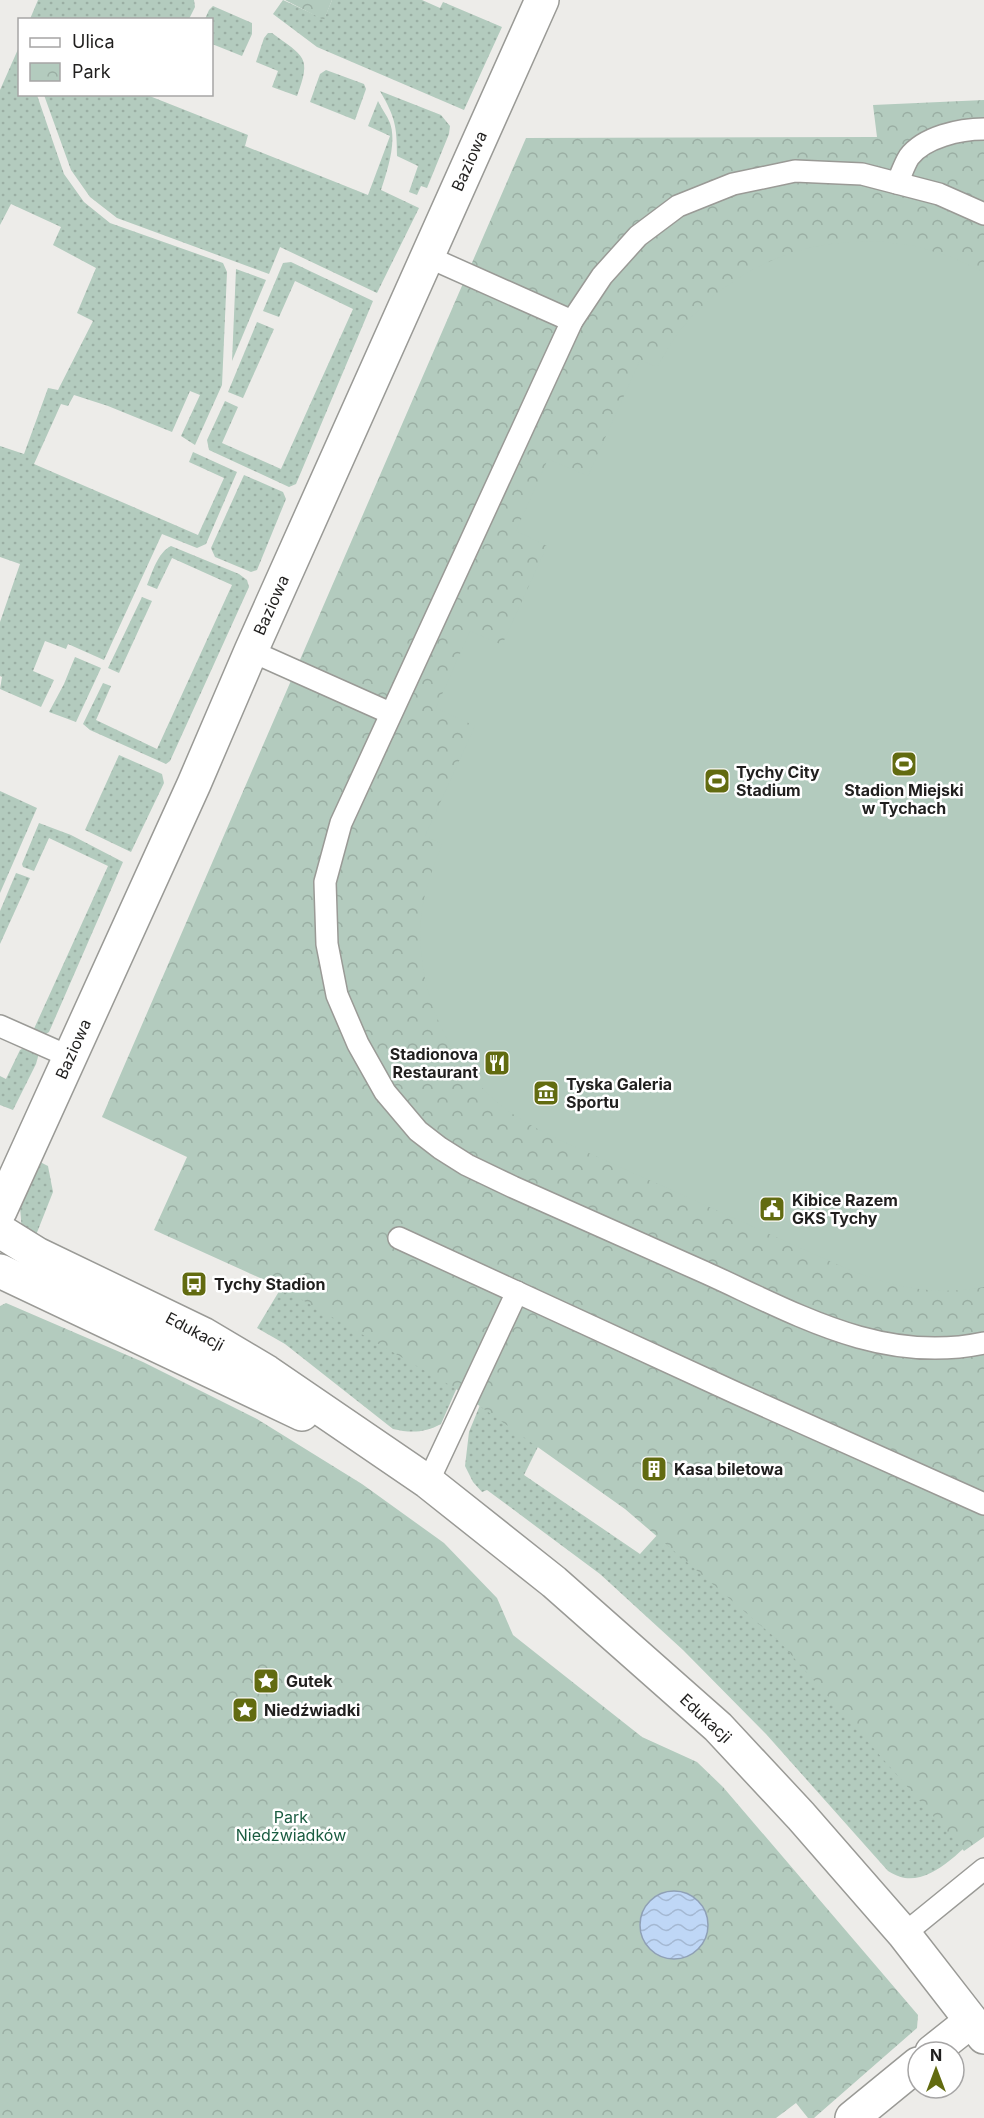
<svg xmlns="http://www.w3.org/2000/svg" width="984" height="2118" font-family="Inter,sans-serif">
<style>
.grass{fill:url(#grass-dots)}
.park{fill:url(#park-crowns)}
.garden{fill:#b3cbbe}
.water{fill:url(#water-waves);stroke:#8fa0b5;stroke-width:1.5}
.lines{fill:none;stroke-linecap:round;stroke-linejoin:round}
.lane-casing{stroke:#9a9a96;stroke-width:24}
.street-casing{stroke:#9a9a96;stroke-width:36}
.secondary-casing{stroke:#9a9a96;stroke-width:36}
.lane{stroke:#fff;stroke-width:21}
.street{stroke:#fff;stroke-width:33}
.secondary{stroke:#fff;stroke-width:33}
.labels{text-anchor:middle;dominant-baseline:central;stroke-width:5;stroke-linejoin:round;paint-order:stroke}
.street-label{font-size:16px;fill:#201f1e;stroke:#fff}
.poi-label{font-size:16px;font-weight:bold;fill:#201f1e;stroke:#fff;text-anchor:start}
.park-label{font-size:16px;fill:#1a5c41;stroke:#fff}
</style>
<defs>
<pattern id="grass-dots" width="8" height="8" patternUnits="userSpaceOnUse" patternTransform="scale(1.5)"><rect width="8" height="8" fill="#b3cbbe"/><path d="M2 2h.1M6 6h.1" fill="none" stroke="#9aaea3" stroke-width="1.8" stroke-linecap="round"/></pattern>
<pattern id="park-crowns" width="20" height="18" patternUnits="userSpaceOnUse" patternTransform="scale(1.5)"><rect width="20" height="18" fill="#b3cbbe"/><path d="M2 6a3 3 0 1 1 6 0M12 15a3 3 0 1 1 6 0" fill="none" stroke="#9aaea3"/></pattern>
<pattern id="water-waves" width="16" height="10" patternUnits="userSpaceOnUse" patternTransform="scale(1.5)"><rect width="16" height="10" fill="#bfd7f6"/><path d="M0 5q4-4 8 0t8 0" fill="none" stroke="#a4b8d2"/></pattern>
</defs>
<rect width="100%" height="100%" fill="#edece9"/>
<g class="grass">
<path d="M38 0H194L195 7 189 19H30Z"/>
<path d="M283 0 324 19 332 0H422L440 8 443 2 502 27 464 110 317 47 273 14Z"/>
<path d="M213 6 252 23V34L242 56 212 44V20L205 19 209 10Z"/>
<path d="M268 33H272C304 57 312 56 297 96L272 87 278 71 256 62 264 38Z"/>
<path d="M19 47 20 94 37 95 64 174 84 202 110 223 223 263 227 272 222 385 195 445 181 436 200 395 190 391 172 432 108 406 74 395 68 406 61 404 34 464 198 535 224 478 189 462 193 452 237 472 206 544 197 548 162 534 104 660 68 644 66 649 45 641 33 671 54 680 41 707 0 689 2 677 0 676V622L20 564 0 557V446L24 454 48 388 58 390 93 321 77 313 96 268 53 245 61 227 11 204 0 225V90Z"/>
<path d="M326 70 364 84 366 89 355 120 310 102 320 74Z"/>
<path d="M380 91 441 115 450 126 449 134 427 188 421 186 417 195 409 192 418 166 397 156C397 126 395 117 380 91Z"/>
<path d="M44 95H147L248 135 245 146 368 195 390 136 368 126 378 101C381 108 387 115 390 123 397 143 387 171 381 190L419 208 377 293 280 247 269 274 117 218 90 197 71 170Z"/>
<path d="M291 262 373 301 296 484 289 487 209 450 207 440 225 401 238 407 222 443 281 469 353 309 295 281 279 317 263 311 283 263Z"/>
<path d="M236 269 266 280 232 361Z"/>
<path d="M257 322 274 329 243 398 228 392Z"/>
<path d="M244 475 283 492 286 499 257 570 251 572 215 557 211 548Z"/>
<path d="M171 546 239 574 247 580 249 587 170 761 166 764 90 730 83 724 103 683 111 686 96 720 157 749 232 585 172 558 157 589 147 585C152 573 158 552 171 546Z"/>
<path d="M142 597 152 601 119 673 108 668Z"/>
<path d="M75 657 101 668 76 722 49 712 64 684Z"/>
<path d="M119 755 162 774 164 783 131 852 85 830Z"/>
<path d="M0 791 37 808 0 893Z"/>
<path d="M39 823 71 835 123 862 49 1032 44 1035 33 1031 108 866 49 838 34 871 23 867 22 864Z"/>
<path d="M16 873 30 878 0 944V911Z"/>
<path d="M27 1046 39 1053 36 1064 13 1110 0 1105V1076L6 1079 20 1050Z"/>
<path d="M40 1162 48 1166 53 1192 36 1235 22 1232 20 1207Z"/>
<path d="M284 1283 488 1317 441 1424C425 1433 410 1433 393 1429L285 1344 257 1328Z"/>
<path d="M591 1340 524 1475 640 1554 659 1533 739 1602 984 1829C964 1847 935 1882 905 1878 899 1877 893 1874 888 1871L766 1734 683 1650 600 1574 487 1490 482 1492 473 1482 465 1466 469 1432 482 1400Z"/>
</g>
<g class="park">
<path d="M285 0H332L324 20Z"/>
<path d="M984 100V1837L964 1851 779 1641 625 1509 453 1387 280 1287 154 1230 187 1157 102 1117 526 138 877 137 873 105Z"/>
<path d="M6 1303 143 1362 257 1419 362 1484 444 1543 497 1598 513 1635 642 1737 697 1762 723 1787 918 2015 917 2028 814 2118H808L796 2103 776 2118H0V1306Z"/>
</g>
<path class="garden" d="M876 241 915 246 951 257 984 272V1287C935 1296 898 1288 852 1271L553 1137C530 1125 507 1113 488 1094 442 1049 416 983 421 919 423 893 433 868 442 844L425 836 475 726 436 708 470 631 502 645 547 546 516 531 548 459 588 476 640 360 657 367C663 357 669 346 676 336 713 285 777 248 840 243 852 241 864 242 876 241Z"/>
<circle class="water" cx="674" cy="1925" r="34"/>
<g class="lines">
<g class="lane-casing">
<g id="lane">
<path d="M897 183C901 175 904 165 909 157 924 137 960 129 984 129"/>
<path d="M984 214 939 194 862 174 795 171 733 184 678 206 638 236 602 276 572 321 341 823 325 882 327 944 337 995 358 1044 385 1092 418 1131 440 1148 467 1165 513 1187C577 1215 640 1244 704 1272 795 1313 881 1365 984 1343"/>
<path d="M426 256 572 321"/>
<path d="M251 651 390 713"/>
<path d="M0 1026 70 1057"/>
<path d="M399 1238 736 1393 984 1504"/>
<path d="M428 1482 517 1292"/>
<path d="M904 1934 984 1869"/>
</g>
</g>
<g class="street-casing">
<g id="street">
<path d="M0 1211 194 784 251 651 542 0"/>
<path d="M932 2052 971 2021"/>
<path d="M852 2118 918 2064"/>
</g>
</g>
<g class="secondary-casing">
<g id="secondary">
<path d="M0 1231 37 1254 203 1334 267 1372 428 1482 554 1582 718 1727 801 1816 904 1934 984 2037"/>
<path d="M0 1271 302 1414"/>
</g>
</g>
<use href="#lane" class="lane"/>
<use href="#street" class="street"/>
<use href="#secondary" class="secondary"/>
</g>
<defs>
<g id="stadium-square" transform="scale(1.35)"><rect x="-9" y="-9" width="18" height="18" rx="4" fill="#626b10" stroke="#fff"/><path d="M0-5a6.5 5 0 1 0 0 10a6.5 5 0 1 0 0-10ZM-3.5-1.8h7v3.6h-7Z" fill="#fff"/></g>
<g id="restaurant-square" transform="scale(1.35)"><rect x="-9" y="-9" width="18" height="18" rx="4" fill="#626b10" stroke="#fff"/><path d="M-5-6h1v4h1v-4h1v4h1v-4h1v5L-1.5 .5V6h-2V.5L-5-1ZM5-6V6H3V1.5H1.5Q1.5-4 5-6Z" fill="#fff"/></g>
<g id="museum-square" transform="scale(1.35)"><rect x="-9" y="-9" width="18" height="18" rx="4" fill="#626b10" stroke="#fff"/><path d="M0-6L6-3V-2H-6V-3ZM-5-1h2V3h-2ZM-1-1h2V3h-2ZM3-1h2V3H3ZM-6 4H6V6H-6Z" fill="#fff"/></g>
<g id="civic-square" transform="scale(1.35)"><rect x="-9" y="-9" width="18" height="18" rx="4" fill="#626b10" stroke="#fff"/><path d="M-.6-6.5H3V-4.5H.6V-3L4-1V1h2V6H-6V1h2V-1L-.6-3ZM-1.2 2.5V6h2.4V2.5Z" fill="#fff"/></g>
<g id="bus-square" transform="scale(1.35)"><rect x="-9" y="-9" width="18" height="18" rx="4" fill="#626b10" stroke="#fff"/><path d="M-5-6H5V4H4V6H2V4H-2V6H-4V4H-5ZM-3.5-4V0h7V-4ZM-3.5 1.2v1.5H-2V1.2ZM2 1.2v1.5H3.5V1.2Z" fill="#fff"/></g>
<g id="building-square" transform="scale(1.35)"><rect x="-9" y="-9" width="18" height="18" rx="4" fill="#626b10" stroke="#fff"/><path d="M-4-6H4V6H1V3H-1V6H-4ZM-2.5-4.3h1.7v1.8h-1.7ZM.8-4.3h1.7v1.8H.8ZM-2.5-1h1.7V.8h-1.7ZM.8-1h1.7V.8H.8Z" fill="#fff"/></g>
<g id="sight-square" transform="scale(1.35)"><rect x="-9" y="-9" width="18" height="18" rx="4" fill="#626b10" stroke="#fff"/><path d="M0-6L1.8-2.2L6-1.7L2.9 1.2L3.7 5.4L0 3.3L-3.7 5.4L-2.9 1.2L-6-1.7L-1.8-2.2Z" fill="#fff"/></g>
</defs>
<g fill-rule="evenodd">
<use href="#stadium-square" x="904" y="764"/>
<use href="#stadium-square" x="717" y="781"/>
<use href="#restaurant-square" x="497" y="1063"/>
<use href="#museum-square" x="546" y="1093"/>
<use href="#civic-square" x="772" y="1209"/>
<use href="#bus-square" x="194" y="1284"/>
<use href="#building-square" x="654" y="1469"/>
<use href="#sight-square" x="266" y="1681"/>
<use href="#sight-square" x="245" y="1710"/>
</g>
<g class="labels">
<g class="street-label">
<text transform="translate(469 161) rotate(-66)">Baziowa</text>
<text transform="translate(271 605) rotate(-66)">Baziowa</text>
<text transform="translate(73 1049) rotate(-66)">Baziowa</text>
<text transform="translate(195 1331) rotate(28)">Edukacji</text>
<text transform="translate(706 1718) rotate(43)">Edukacji</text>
</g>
<g class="poi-label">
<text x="736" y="772">Tychy City<tspan x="736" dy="18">Stadium</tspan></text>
<text x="904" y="790" text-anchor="middle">Stadion Miejski<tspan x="904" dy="18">w Tychach</tspan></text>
<text x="478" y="1054" text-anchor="end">Stadionova<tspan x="478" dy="18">Restaurant</tspan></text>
<text x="566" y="1084">Tyska Galeria<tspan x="566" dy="18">Sportu</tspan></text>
<text x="792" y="1200">Kibice Razem<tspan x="792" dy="18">GKS Tychy</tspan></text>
<text x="214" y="1284">Tychy Stadion</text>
<text x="674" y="1469">Kasa biletowa</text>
<text x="286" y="1681">Gutek</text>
<text x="264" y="1710">Niedźwiadki</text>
</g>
<g class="park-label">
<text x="291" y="1817">Park<tspan x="291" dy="18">Niedźwiadków</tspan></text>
</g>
</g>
<rect x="18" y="18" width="195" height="78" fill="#ffffff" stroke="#a6a5a5" stroke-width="1.5"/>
<rect x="30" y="38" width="30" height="9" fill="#ffffff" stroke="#a6a5a5" stroke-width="1.5"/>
<text x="72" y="48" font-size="18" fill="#201f1e">Ulica</text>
<rect x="30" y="63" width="30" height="18" fill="url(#park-crowns)" stroke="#a6a5a5" stroke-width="1.5"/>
<text x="72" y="78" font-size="18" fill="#201f1e">Park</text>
<g transform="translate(936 2070)"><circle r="28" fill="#ffffff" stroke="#a6a5a5" stroke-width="1.5"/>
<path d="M0-4.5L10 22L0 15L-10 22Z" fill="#626b10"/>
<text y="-9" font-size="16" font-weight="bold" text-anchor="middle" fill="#201f1e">N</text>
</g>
</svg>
